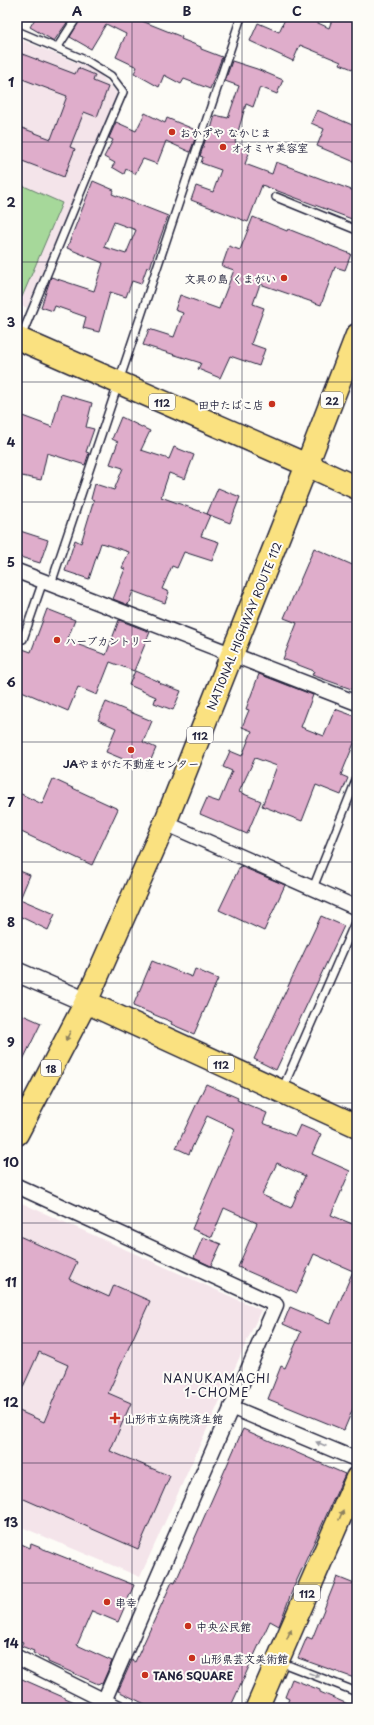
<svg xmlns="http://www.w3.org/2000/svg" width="374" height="1725" font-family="'Playpen Sans','Klee One',sans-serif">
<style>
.built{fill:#f4e4ea}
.green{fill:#a6d89a;stroke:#647d6a}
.building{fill:#dfadcb;stroke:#22223b;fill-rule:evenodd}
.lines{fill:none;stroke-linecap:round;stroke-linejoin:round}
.lane-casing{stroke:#22223b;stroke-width:10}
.street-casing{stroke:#22223b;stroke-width:17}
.secondary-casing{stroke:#22223b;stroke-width:22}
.primary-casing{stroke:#22223b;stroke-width:25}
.highway-casing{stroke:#22223b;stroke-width:25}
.lane{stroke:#fdfcf7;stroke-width:7}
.street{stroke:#fdfcf7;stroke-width:14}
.secondary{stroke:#fdfcf7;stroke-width:19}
.primary{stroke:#fae180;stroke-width:22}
.highway{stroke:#fae180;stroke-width:22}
.oneway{fill:#8e825e}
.oneway2{fill:#9a9aa2}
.grid{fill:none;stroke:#22223b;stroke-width:1;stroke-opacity:0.55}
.poi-dot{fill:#c8321e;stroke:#fdfcf7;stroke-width:1.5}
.labels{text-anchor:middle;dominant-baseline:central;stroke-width:4;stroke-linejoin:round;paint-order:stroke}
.shield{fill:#fdfcf7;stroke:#646373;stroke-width:1}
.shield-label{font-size:10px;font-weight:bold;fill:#22223b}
.poi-label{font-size:11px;font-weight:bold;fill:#22223b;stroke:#fdfcf7;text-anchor:start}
.street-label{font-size:11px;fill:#22223b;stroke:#fdfcf7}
.neighbourhood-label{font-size:12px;letter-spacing:1px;fill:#22223b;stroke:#fdfcf7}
.neatline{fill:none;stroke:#22223b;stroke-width:1.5}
.grid-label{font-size:13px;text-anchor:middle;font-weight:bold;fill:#22223b}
</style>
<rect width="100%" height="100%" fill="#fdfcf7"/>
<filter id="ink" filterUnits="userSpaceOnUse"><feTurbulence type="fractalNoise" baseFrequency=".025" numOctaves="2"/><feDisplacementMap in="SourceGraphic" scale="8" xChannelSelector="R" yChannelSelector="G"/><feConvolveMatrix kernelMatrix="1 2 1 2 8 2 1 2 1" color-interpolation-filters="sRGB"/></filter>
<g filter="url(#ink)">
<g class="built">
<path d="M17 38 97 71 117 93 27 308 17 303Z"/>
<path d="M17 1201 261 1310 140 1577 17 1525Z"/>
</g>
<path class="green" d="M17 183 62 203 22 297 17 294Z"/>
<g class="building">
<path d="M36 17H71L54 41 30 27Z"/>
<path d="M82 17H132L182 37 181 39 201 47V49L222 57 210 89 184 79 181 84 164 75 159 87 134 73 137 67 116 57 126 34 106 24 91 49 70 37Z"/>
<path d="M286 17H305L329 28 333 17H357V71L340 64 341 62 300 45 293 61 250 41 258 23 279 32Z"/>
<path d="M17 52 75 74 78 68 95 75 93 81 108 87 97 117 84 112 70 147 75 149 64 177 17 159V126L51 139 67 96 17 77Z"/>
<path d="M232 61 257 69 283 80 277 94 260 87 253 107 246 104 235 142 251 148 245 164 272 174 276 162 357 192V221L262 185 248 222 191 200 196 186 213 192 221 170 201 163 203 157 200 156 207 135 209 136 215 115 228 118 239 86 225 81Z"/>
<path d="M317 110 357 127V163L317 146 324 129 311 123Z"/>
<path d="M145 113 165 123 167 118 198 131 190 152 166 141 157 164 143 159 135 174 126 169 124 174 112 167 115 163 104 157 113 140 109 138 116 122 136 131Z"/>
<path d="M93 181 114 190 112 194 168 216 153 258 150 268 147 267 141 284 132 281 126 297 110 292 99 332 83 328 86 317 55 306 53 311 41 307 51 277 94 291 103 263 67 248ZM114 222 136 230 126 254 104 247Z"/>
<path d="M253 217 287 231 288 229 351 254 345 270 335 267 321 305 260 284 253 304 264 308 251 344 265 349 259 366 230 356 220 378 198 369 201 363 143 345 149 329 174 337 183 313 175 310 180 295 219 309 234 270 222 266 229 246 240 250Z"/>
<path d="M61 394 92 403 86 427 94 429 86 452 89 453 85 465 47 453 41 480 17 475V414L52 427Z"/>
<path d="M121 417 150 431 141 450 169 459 174 447 194 455 185 479 169 473 161 497 210 515 201 536 219 542 212 561 184 552 177 568 172 566 162 589 169 592 165 603 133 591 128 605 113 599 125 569 122 568 129 552 101 543 89 579 65 571 75 540 81 543 94 500 91 499 95 484 114 490 123 468 110 464 118 442 112 439Z"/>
<path d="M218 488 240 497 230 523 207 514Z"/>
<path d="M17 530 48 540 40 563 17 556Z"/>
<path d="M314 548 357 567V691L312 675 314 671 283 659 297 623 284 618Z"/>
<path d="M47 609 75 620 68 638 80 643 79 645 106 655 119 620 150 632 134 671 110 662 97 695 78 687 68 711 17 689V647L31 652Z"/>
<path d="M135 671 160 682 159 683 181 691 173 710 154 703 156 697 129 685Z"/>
<path d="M259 674 313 695 301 727 324 736 335 709 357 717V736L341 775 348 778 341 795 316 785 302 821 262 806 277 766 255 758 239 792 261 801 247 834 200 814 207 798 219 802 232 771 223 767 230 751 242 756 252 731 242 727 249 710 246 709Z"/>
<path d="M106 702 152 721 143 742 156 748 147 769 106 752 116 728 98 720Z"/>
<path d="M53 779 118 809 92 865 17 830V792L42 804Z"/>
<path d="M240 866 285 885 264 931 219 910Z"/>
<path d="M17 870 30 875 20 899 55 914 48 930 17 915Z"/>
<path d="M321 916 344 926 276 1070 254 1059Z"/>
<path d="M152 961 192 977 195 969 218 979 194 1034 171 1024 172 1022 133 1006Z"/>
<path d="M17 1015 22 1017 23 1015 41 1023 17 1072Z"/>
<path d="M206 1084 238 1098 237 1100 267 1113 263 1123 295 1136 300 1125 321 1134 312 1154 350 1171 331 1215 357 1226V1399L344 1430 268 1399 281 1366 285 1368 301 1332 283 1324 290 1307 330 1324 353 1271 314 1254 297 1293 238 1267 257 1223 224 1208 212 1237 192 1229 235 1129 207 1116 189 1154 176 1148ZM277 1163 305 1176 291 1208 262 1195Z"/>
<path d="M17 1235 77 1262 69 1279 109 1297 114 1285 150 1301 108 1393 131 1403 110 1451 170 1476 138 1549 17 1496V1410L44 1422 68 1365 39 1352 17 1400Z"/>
<path d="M203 1237 221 1244 211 1266 194 1258Z"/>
<path d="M243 1429 345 1474 292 1591 279 1626 270 1621 230 1708H153L118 1691 132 1660 135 1662 172 1582 175 1583Z"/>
<path d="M17 1542 30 1548 31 1544 134 1585 118 1622 92 1611 77 1645 112 1661 102 1684 99 1683 98 1684 48 1662V1660L33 1653 34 1651 21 1646 23 1642 17 1640Z"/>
<path d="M337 1577 357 1585V1679L298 1658 307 1637 312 1639Z"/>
<path d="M17 1677 22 1679 88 1708H17Z"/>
<path d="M292 1679 320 1690V1692L357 1708H285L289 1699 285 1697Z"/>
</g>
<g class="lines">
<g class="lane-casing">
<g id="lane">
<path d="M17 31 85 60 111 76 123 92 91 167 21 337"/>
<path d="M57 48 77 17"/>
<path d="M276 197 357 230"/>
<path d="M51 584 241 17"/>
<path d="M23 639 43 581"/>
<path d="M313 888 357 778"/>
<path d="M17 986 23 974"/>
<path d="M282 1090 357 918"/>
<path d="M280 1662 357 1692"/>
</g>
</g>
<g class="street-casing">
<g id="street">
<path d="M17 571 357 703"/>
<path d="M165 823 357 908"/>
<path d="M17 1186 276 1305 104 1701"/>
<path d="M231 1407 353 1458H357"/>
<path d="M17 1657 119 1708"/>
</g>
</g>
<g class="secondary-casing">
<path id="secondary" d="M17 972 86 1002"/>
</g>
<g class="primary-casing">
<g id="primary">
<path d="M357 335 307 465 357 488"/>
<path d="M17 1134 86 1002"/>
</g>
</g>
<g class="highway-casing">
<g id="highway">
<path d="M17 338 307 465 165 823 86 1002 357 1126"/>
<path d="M257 1708 357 1478"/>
</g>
</g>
<use href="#lane" class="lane"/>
<use href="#street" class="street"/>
<use href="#secondary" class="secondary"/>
<use href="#primary" class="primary"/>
<use href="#highway" class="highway"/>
</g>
<defs><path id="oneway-solid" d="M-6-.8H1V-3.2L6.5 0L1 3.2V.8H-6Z"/></defs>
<g class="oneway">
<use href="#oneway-solid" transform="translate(68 1036) rotate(117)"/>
<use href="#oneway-solid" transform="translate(341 1515) rotate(-67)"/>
<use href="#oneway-solid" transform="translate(289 1634) rotate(-67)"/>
</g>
<g class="oneway2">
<use href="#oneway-solid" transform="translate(321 1444) rotate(-157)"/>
<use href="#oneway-solid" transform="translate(314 1675) rotate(21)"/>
</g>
</g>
<path class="grid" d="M132 17V1708M242 17V1708M17 142H357M17 262H357M17 382H357M17 502H357M17 622H357M17 742H357M17 862H357M17 983H357M17 1103H357M17 1223H357M17 1343H357M17 1463H357M17 1583H357"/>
<g class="poi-dot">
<circle cx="172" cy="132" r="4"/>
<circle cx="223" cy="147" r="4"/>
<circle cx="284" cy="278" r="4"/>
<circle cx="272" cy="404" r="4"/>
<circle cx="57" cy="640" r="4"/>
<circle cx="131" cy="750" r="4"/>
<path d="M113 1412h4v4h4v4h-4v4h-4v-4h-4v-4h4z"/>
<circle cx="107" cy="1602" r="4"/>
<circle cx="188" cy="1626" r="4"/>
<circle cx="192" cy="1658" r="4"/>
<circle cx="145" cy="1675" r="4"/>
</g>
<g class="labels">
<g class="shield">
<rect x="321" y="392" width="22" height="16" rx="3"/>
<rect x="149" y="394" width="26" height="16" rx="3"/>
<rect x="187" y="727" width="26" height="16" rx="3"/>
<rect x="208" y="1056" width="26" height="16" rx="3"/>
<rect x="41" y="1060" width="20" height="16" rx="3"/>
<rect x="294" y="1585" width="26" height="16" rx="3"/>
</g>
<g class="shield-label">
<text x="332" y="400">22</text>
<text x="162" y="402">112</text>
<text x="200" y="735">112</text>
<text x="221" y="1064">112</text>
<text x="51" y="1068">18</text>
<text x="307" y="1593">112</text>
</g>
<g class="poi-label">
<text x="180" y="132">おかずや なかじま</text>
<text x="231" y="147">オオミヤ美容室</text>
<text x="276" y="278" text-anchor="end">文具の島 くまがい</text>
<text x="264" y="404" text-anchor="end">田中たばこ店</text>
<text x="65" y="640">ハーブカントリー</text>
<text x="131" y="763" text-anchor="middle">JAやまがた不動産センター</text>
<text x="124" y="1418">山形市立病院済生館</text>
<text x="115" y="1602">串幸</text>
<text x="196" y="1626">中央公民館</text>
<text x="200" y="1658">山形県芸文美術館</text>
<text x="153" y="1675">TAN6 SQUARE</text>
</g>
<g class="street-label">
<text transform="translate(244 626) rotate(-68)">NATIONAL HIGHWAY ROUTE 112</text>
</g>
<g class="neighbourhood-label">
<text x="217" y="1378">NANUKAMACHI<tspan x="217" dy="14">1-CHOME</tspan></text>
</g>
</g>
<rect width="374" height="1725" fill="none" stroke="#fdfcf7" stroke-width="44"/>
<rect x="22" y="22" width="330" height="1681" class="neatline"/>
<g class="grid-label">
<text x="77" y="16">A</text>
<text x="187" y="16">B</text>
<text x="297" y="16">C</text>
<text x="11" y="87">1</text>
<text x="11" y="207">2</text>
<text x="11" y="327">3</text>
<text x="11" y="447">4</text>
<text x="11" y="567">5</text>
<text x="11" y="687">6</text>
<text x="11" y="807">7</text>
<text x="11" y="927">8</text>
<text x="11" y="1047">9</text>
<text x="11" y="1167">10</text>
<text x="11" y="1287">11</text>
<text x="11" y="1407">12</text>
<text x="11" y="1527">13</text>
<text x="11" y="1648">14</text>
</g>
</svg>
